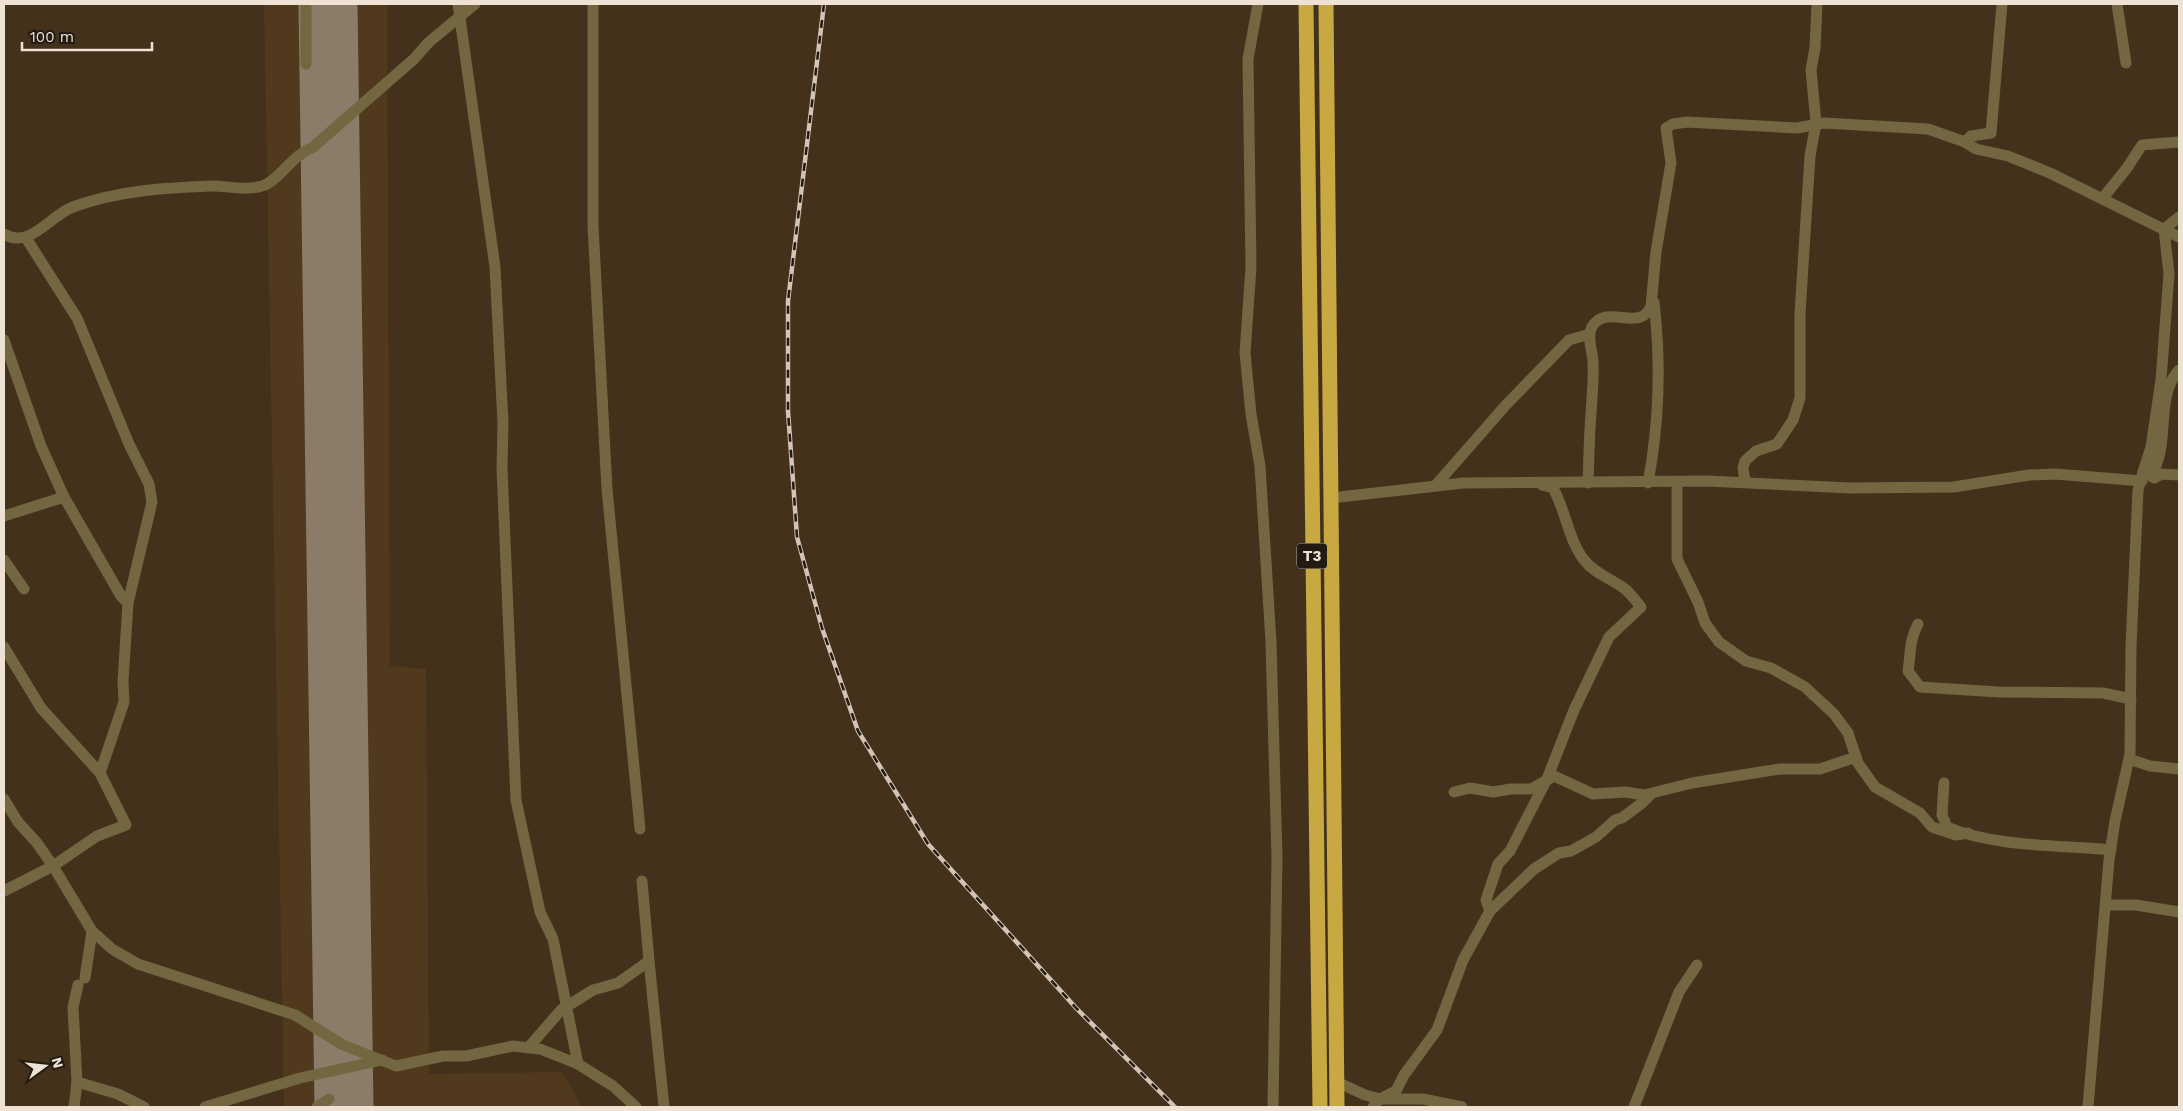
<svg xmlns="http://www.w3.org/2000/svg" width="2183" height="1111" font-family="'Work Sans',sans-serif">
<style>
.built{fill:#50391d}
.lines{fill:none;stroke-linecap:round;stroke-linejoin:round}
.runway{stroke:#8b7b69;stroke-width:59}
.minor{stroke:#736741;stroke-width:11}
.highway{stroke:#c8a841;stroke-width:15}
.rail-casing{stroke:#d2c5b7;stroke-width:4.5}
.rail{stroke:#231b11;stroke-width:2.5;stroke-dasharray:8;stroke-linecap:butt}
.labels{text-anchor:middle;dominant-baseline:central;stroke-width:5;stroke-linejoin:round;paint-order:stroke}
.shield{fill:#231b11;stroke:#b1a69a;stroke-width:1}
.shield-label{font-size:15px;font-weight:bold;fill:#eee2d5}
</style>
<rect width="100%" height="100%" fill="#44311b"/>
<path class="built" d="M264 4H387L390 666 426 669 429 1074 561 1072 579 1100 580 1107H284Z"/>
<g class="lines">
<path class="runway" d="M328 4 344 1107"/>
<g class="minor">
<path d="M458 4 495 267 503 423 502 469 516 800 540 912 553 939 578 1064"/>
<path d="M593 4V226L607 489 640 829"/>
<path d="M1258 4 1248 59 1251 267 1245 353 1251 414 1260 466 1271 642 1277 858 1273 1107"/>
<path d="M2117 4 2126 63"/>
<path d="M306 64V4"/>
<path d="M1965 142 1971 136 1991 133 2002 4"/>
<path d="M2102 199 2127 168 2142 145 2179 142"/>
<path d="M2179 217 2164 229 2169 274 2161 380 2151 447 2143 472 2154 478 2162 474 2179 475"/>
<path d="M4 234C30 250 50 215 73 207 118 190 166 188 212 186 229 186 245 191 262 186 278 182 292 155 312 148L414 59 429 42 475 4"/>
<path d="M26 238 77 318 129 444 149 484 152 502 128 603 123 681 124 702 100 773"/>
<path d="M4 340 41 446 64 497 4 516"/>
<path d="M1745 481 1743 468 1745 461 1756 451 1777 444 1793 420 1800 398V313L1810 156 1816 123 1811 70 1815 48 1817 4"/>
<path d="M1677 482V559L1698 602 1705 623 1719 642 1746 661 1771 668 1805 687 1834 714 1848 733 1858 763 1875 787 1920 813 1932 827 1956 835 1968 833"/>
<path d="M1588 483C1589 460 1589 437 1591 414 1592 397 1594 378 1593 361 1592 347 1584 331 1597 321 1613 308 1641 331 1651 306L1656 252 1671 163 1666 128 1673 124 1687 122 1797 128 1824 123 1928 129 1965 142 1976 149 2008 156 2050 173 2179 237"/>
<path d="M1648 483C1659 424 1661 361 1654 302"/>
<path d="M1435 486 1505 406 1569 340 1590 334"/>
<path d="M64 497 121 596 128 603"/>
<path d="M1331 498 1463 483 1707 481 1850 488 1954 487 2029 475 2055 474 2142 481"/>
<path d="M4 560 24 589"/>
<path d="M1918 624C1909 641 1911 652 1908 671L1920 687 1999 692 2103 693 2131 699"/>
<path d="M4 647 41 708 100 773 126 825 97 836 53 866 4 891"/>
<path d="M2129 759 2150 766 2179 769"/>
<path d="M1944 783 1942 815 1947 827C1994 847 2060 845 2111 850"/>
<path d="M1454 792 1470 788 1493 792 1511 789H1531L1554 776 1593 794 1625 792 1644 795 1692 783 1780 769H1820L1856 757"/>
<path d="M4 799 18 822 37 843 53 866 92 931 112 949 138 964 295 1015 343 1045 396 1066 443 1056H466L513 1046 540 1049 578 1064 613 1086 636 1107"/>
<path d="M2106 905H2136L2179 912"/>
<path d="M1490 911 1534 869 1559 853 1571 851 1596 837 1615 820 1622 818 1642 803 1651 794"/>
<path d="M649 961 664 1107"/>
<path d="M85 978 92 931"/>
<path d="M78 985 73 1007 77 1082 118 1094 144 1107"/>
<path d="M528 1048 561 1010 593 990 618 983 649 961 642 881"/>
<path d="M1337 1082 1365 1095 1380 1099H1423L1462 1107"/>
<path d="M74 1107 77 1082"/>
<path d="M205 1107 300 1078 382 1060"/>
<path d="M317 1107 329 1099"/>
<path d="M1373 1107 1380 1099 1396 1091 1404 1075 1437 1030 1463 960 1490 911 1486 900 1498 864 1510 851 1547 779 1574 710 1609 637 1641 607C1636 601 1631 594 1625 589 1612 579 1595 574 1584 560 1568 539 1566 511 1553 488L1542 485"/>
<path d="M1634 1107 1679 992 1697 965"/>
<path d="M2088 1107 2109 860 2115 821 2130 754 2131 646 2138 490 2143 472 2155 468C2169 438 2156 395 2179 370"/>
</g>
<g class="highway">
<path d="M1306 4 1320 1107"/>
<path d="M1326 4 1337 1107"/>
</g>
<g class="rail-casing">
<path id="rail" d="M824 4 788 301V411L797 537 822 628 858 731 928 844 1077 1009 1175 1107"/>
</g>
<use href="#rail" class="rail"/>
</g>
<g class="labels">
<rect class="shield" x="1297" y="543.5" width="30" height="25" rx="4"/>
<g class="shield-label">
<text x="1312" y="556">T3</text>
</g>
</g>
<rect width="2183" height="1111" fill="none" stroke="#eee2d5" stroke-width="10"/>
<g transform="translate(45 1066) rotate(75)" stroke="#231b11" stroke-width="4" paint-order="stroke">
<path d="M0-4L9 19L0 12L-9 19Z" fill="#eee2d5"/>
<text y="-8" font-size="14" font-weight="bold" text-anchor="middle" fill="#eee2d5">N</text>
</g>
<path d="M22 42v8h130v-8" fill="none" stroke="#eee2d5" stroke-width="2.5"/>
<text x="30" y="42" font-size="15" fill="#eee2d5" stroke="#231b11" stroke-width="4" paint-order="stroke">100 m</text>
</svg>
